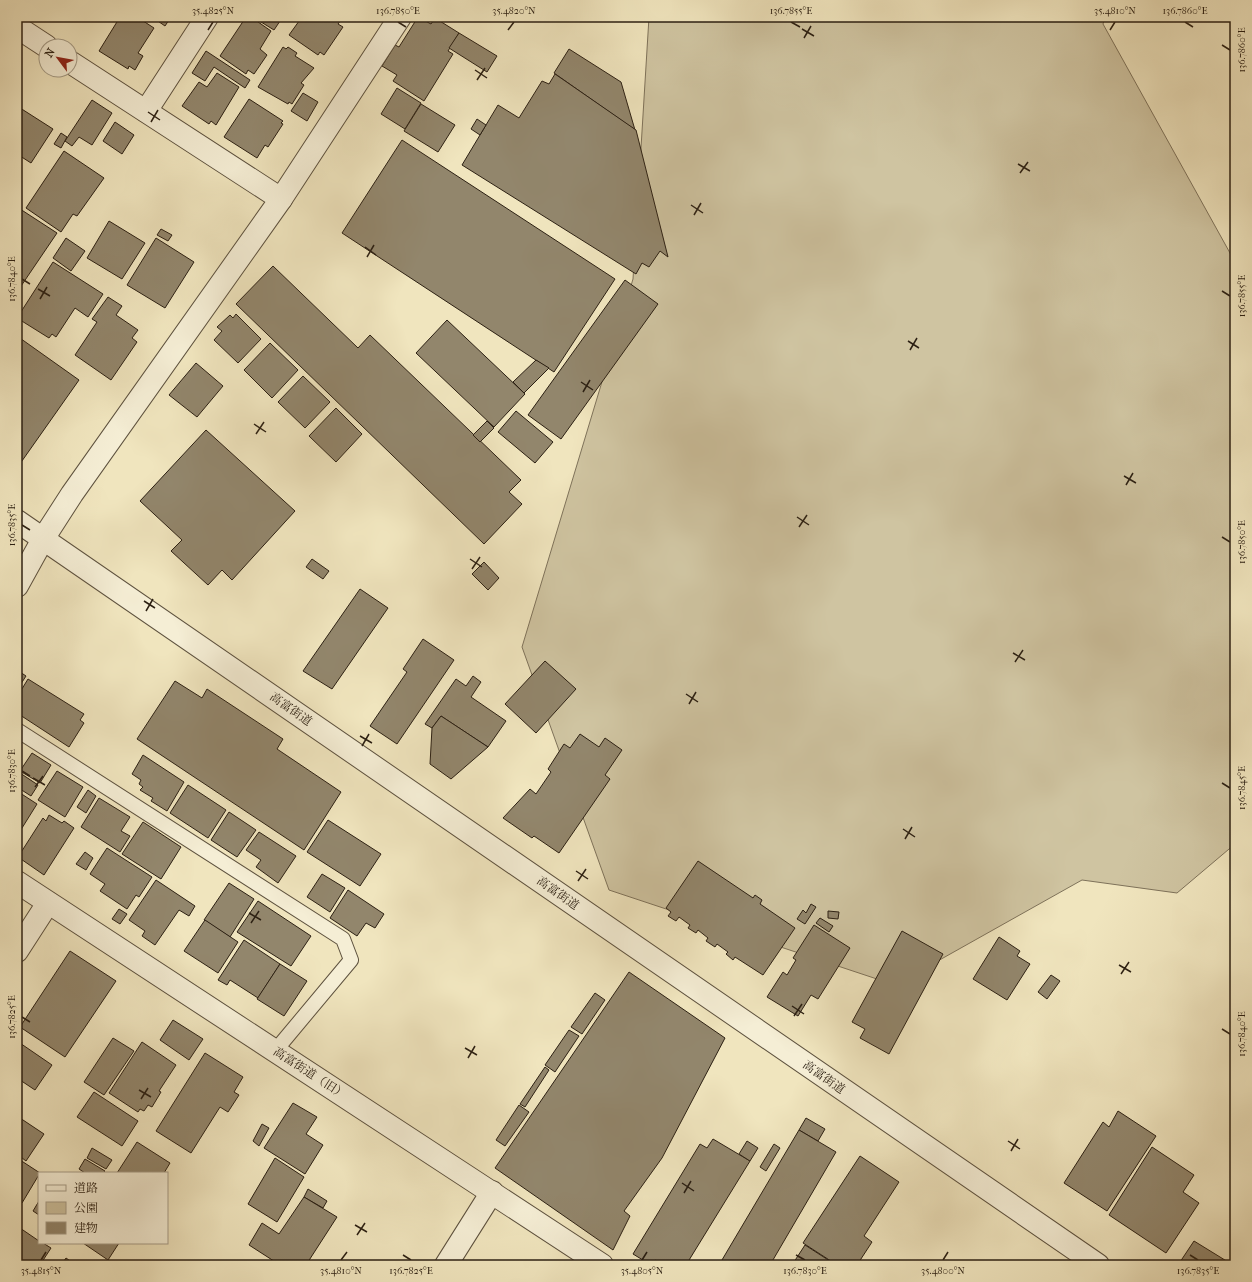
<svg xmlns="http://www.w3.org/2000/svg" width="1252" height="1282" font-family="'IM FELL French Canon','Noto Serif JP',serif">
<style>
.green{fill:#cfc4a1;stroke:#7e725a}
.building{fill:#92866c;stroke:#2c2013}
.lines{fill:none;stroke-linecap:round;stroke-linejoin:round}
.service-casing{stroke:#5d513e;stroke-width:16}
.minor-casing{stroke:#5d513e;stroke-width:24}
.tertiary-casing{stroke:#5d513e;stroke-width:24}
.service{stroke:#f5eed5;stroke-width:14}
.minor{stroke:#f5eed5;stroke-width:22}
.tertiary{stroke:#f5eed5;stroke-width:22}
.ticks{fill:none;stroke:#2c2013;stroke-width:1.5}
.labels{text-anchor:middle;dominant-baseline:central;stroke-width:3;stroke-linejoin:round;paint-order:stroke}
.street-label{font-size:12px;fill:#2c2013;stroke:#f5eed5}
.neatline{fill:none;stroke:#2c2013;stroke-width:1.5}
.ticks-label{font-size:10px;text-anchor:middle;fill:#2c2013}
</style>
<rect width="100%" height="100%" fill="#f0e5be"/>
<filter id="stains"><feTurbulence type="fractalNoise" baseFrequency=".005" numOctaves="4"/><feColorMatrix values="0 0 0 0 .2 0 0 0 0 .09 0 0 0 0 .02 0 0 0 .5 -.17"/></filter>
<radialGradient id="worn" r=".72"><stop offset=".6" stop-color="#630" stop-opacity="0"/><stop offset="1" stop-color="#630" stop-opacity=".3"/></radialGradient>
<path class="green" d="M649 17H1105L1103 24 1235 262V844L1177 893 1082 880 895 985 609 890 522 647 633 279Z"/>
<g class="building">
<path d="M120 17H137L154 28 138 53 143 56 135 70 129 66 128 69 99 51Z"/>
<path d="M152 17H171L165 26Z"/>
<path d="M246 17H251L271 31 260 49 267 55 254 74 248 70 246 74 220 56Z"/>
<path d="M253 17H274L280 21 274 30Z"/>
<path d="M302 17H343L338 24 343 27 324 55 320 52 318 55 289 35Z"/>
<path d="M418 17 431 24 435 18 459 33 448 51 453 54 424 101 393 81 397 75 382 66 395 45 399 47Z"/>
<path d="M459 33 497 56 487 72 449 48Z"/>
<path d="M283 47 286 49 288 47 297 53 295 56 314 68 301 83 304 85 292 104 289 102 288 104 258 87Z"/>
<path d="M569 49 621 82 635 130 554 73Z"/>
<path d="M206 51 250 80 245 88 214 67 205 81 192 73Z"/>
<path d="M217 73 239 87 216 125 211 121 209 124 182 106 199 82 207 87Z"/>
<path d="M555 74 636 130 668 257 660 251 649 267 642 263 636 274 462 165 498 105 519 118 542 81 549 84Z"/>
<path d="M397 88 421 103 405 129 381 114Z"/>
<path d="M303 93 318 102 307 121 291 111Z"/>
<path d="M249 99 283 121 281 123 283 124 268 147 265 145 257 158 224 137Z"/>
<path d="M92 100 112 113 92 145 79 137 72 146 65 141Z"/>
<path d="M421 104 455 125 438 152 404 131Z"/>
<path d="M17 106 53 129 31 163 17 154Z"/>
<path d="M477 119 486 125 480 135 471 129Z"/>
<path d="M115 122 134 135 122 154 103 141Z"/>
<path d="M61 133 67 137 61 148 54 144Z"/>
<path d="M402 140 615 279 554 372 342 233Z"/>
<path d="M64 151 104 178 77 216 73 214 61 232 26 208Z"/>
<path d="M17 207 57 233 17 292Z"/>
<path d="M109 221 145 243 122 279 87 258Z"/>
<path d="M161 229 172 235 168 241 157 235Z"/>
<path d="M66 238 85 251 71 271 53 258Z"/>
<path d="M156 238 194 262 165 308 127 285Z"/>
<path d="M53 262 103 294 88 317 75 308 56 337 52 334 49 338 17 318Z"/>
<path d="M273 266 358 348 370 335 521 480 509 492 522 504 484 544 236 304Z"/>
<path d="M625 280 658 304 561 439 528 415Z"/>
<path d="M108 297 122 306 116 315 138 330 132 338 137 342 111 380 75 355 97 322 92 319Z"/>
<path d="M236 314 261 339 238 363 214 340 222 331 217 327 230 315 233 318Z"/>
<path d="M447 320 525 394 494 427 416 353Z"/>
<path d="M17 336 79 380 17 468Z"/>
<path d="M270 343 298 370 272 398 244 370Z"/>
<path d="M536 360 549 368 524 393 513 382Z"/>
<path d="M196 363 223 386 197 417 169 395Z"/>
<path d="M303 376 330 402 305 428 278 402Z"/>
<path d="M336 408 362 434 336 462 309 436Z"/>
<path d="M516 411 553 442 535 463 498 432Z"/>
<path d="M487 421 494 428 480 442 473 435Z"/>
<path d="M206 430 295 511 232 580 222 570 208 585 171 551 182 540 140 501Z"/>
<path d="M312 559 329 571 323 579 306 567Z"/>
<path d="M484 562 499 578 488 590 472 574Z"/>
<path d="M360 589 388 608 332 689 303 671Z"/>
<path d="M423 639 454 660 397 744 370 726 407 672 403 669Z"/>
<path d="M545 661 576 689 536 733 505 704Z"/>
<path d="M17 670 26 676 17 690Z"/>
<path d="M473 676 481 682 471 697 506 721 488 747 441 716 432 728 425 724 456 679 466 686Z"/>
<path d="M28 679 84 714 80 720 84 723 69 747 17 713V697Z"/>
<path d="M175 681 202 698 207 689 283 739 277 749 341 792 304 850 137 739Z"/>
<path d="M441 716 488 747 451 779 430 764 432 728Z"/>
<path d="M580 734 599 747 605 738 622 750 605 775 610 779 559 853 534 836 532 838 503 818 530 789 536 794 551 772 548 769 564 744 570 748Z"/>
<path d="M32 753 51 765 40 783 20 771Z"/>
<path d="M143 755 184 782 167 811 151 801 153 798 140 790 143 787 139 784 141 780 132 774Z"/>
<path d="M17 771 38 785 31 796 17 787Z"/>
<path d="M57 771 83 787 65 817 38 800Z"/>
<path d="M188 785 226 810 208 838 170 813Z"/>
<path d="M88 790 96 796 86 813 77 807Z"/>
<path d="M17 791 37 804 17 836Z"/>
<path d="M99 798 130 817 121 831 130 836 120 852 81 827Z"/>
<path d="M229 812 256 830 237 857 211 840Z"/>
<path d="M49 815 62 823 64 821 74 828 44 875 18 857 43 818 46 821Z"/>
<path d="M328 820 381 854 360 886 307 852Z"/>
<path d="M143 822 181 847 161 879 122 854Z"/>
<path d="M259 832 296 856 278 883 256 867 261 860 246 850Z"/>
<path d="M107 848 152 877 139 897 136 895 127 909 100 891 105 884 90 874Z"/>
<path d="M85 852 93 858 86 870 76 864Z"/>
<path d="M698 861 753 898 755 895 762 900 760 904 795 928 763 975 735 957 733 960 726 954 728 952 717 944 715 947 706 941 708 938 698 930 696 933 688 928 690 925 679 917 676 921 668 916 671 912 666 908Z"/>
<path d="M322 874 345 888 330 912 307 897Z"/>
<path d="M156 880 195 906 189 916 179 910 155 945 142 936 145 931 129 920Z"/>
<path d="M229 883 254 899 230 937 204 920Z"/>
<path d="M348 890 384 914 375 928 366 923 357 936 330 918Z"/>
<path d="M258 901 311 936 291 966 237 932Z"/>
<path d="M811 904 816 907 805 924 797 919 803 910 806 913Z"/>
<path d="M119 909 127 914 120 924 112 919Z"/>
<path d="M828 911 839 912 838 919 828 918Z"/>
<path d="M820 918 833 926 829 932 816 923Z"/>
<path d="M205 920 238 942 218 973 184 951Z"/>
<path d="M814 925 850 948 818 999 811 995 798 1016 767 997 783 972 787 975 796 960 793 958Z"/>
<path d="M902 931 943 954 889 1054 860 1038 865 1029 852 1022Z"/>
<path d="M999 937 1020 951 1017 956 1030 964 1007 1000 973 979Z"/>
<path d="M244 940 280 964 258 998 230 980 227 985 218 980Z"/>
<path d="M70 951 116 981 65 1057 20 1027Z"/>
<path d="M280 964 307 981 284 1016 257 999Z"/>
<path d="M629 972 725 1038 662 1158 624 1211 630 1216 613 1250 495 1168Z"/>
<path d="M1051 975 1060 981 1047 999 1038 992Z"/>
<path d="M595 993 605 1000 582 1034 571 1027Z"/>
<path d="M173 1020 203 1039 189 1060 160 1040Z"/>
<path d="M569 1030 579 1036 555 1072 545 1065Z"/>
<path d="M113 1038 134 1051 104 1095 84 1082Z"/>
<path d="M17 1041 52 1065 35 1090 17 1078Z"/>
<path d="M142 1042 176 1065 159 1091 161 1092 152 1107 148 1105 144 1111 140 1109 138 1112 109 1093Z"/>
<path d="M205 1053 243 1077 234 1092 239 1095 228 1112 220 1107 191 1153 156 1131Z"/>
<path d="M545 1067 549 1070 525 1107 520 1104Z"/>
<path d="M94 1092 138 1121 122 1146 77 1117Z"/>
<path d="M293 1103 317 1117 306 1134 323 1145 305 1174 264 1148Z"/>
<path d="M519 1105 529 1112 505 1146 496 1140Z"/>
<path d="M1118 1111 1156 1136 1107 1211 1064 1183 1103 1122 1109 1127Z"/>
<path d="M17 1116 44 1134 26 1161 17 1154Z"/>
<path d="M806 1118 825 1129 818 1141 799 1130Z"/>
<path d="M262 1124 269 1128 259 1146 253 1141Z"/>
<path d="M799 1130 836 1152 770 1265H719Z"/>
<path d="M713 1139 750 1161 686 1265H673L666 1261 663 1265 655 1260 651 1265 633 1254 700 1144 707 1148Z"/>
<path d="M747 1141 758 1148 750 1161 739 1154Z"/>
<path d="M137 1142 170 1163 164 1173H117Z"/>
<path d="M774 1144 780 1148 766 1171 760 1167Z"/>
<path d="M1152 1147 1194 1175 1183 1192 1199 1203 1166 1253 1109 1215Z"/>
<path d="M92 1148 112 1160 106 1169 87 1158Z"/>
<path d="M860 1156 899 1182 864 1236 872 1242 857 1265H837L803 1243Z"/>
<path d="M17 1158 40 1173 22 1203 17 1200Z"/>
<path d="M275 1158 304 1177 277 1222 248 1204Z"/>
<path d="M85 1159 105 1171 103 1173H85L79 1169Z"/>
<path d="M308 1189 327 1201 323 1208 304 1197Z"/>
<path d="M304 1197 337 1217 306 1265H280L249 1245 262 1223 279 1234Z"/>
<path d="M39 1201V1215L33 1211Z"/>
<path d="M20 1228 39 1241V1243H43L51 1248 40 1265H17V1232Z"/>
<path d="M1194 1241 1233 1265H1178Z"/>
<path d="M83 1243H119L108 1260Z"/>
<path d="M805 1245 836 1265H792Z"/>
<path d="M66 1258 76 1265H61Z"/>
</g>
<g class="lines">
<g class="service-casing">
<path id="service" d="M17 730 343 939 351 960 275 1051"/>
</g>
<g class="minor-casing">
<g id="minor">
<path d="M17 27 46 46"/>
<path d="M70 62 281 199"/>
<path d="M146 111 207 17"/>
<path d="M17 586 43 539 72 494 281 199 400 17"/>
<path d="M17 882 602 1265"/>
<path d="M17 951 48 903"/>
<path d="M446 1265 492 1192"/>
</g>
</g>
<g class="tertiary-casing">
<path id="tertiary" d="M17 521 1098 1265"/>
</g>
<use href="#service" class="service"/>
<use href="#minor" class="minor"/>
<use href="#tertiary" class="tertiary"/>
</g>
<path class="ticks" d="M398 22 406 27M791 22 800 27M1185 22 1193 27M802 29 814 36M208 30 213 22M508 30 514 22M1110 30 1115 22M804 38 811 26M1222 45 1230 50M475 70 487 78M477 80 485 68M148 112 160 120M151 122 158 110M1018 164 1030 171M1020 173 1028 162M691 205 703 213M694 215 701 203M365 247 376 255M367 257 374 245M22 279 30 284M38 289 50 296M1222 291 1230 296M40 299 47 287M908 341 919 348M910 350 917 338M581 382 593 390M583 392 590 380M254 424 266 432M256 434 264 422M1124 476 1136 483M1126 485 1133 473M797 517 809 525M22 525 30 530M799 527 807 515M1222 537 1230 542M470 559 482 567M472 569 480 557M144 601 155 608M146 611 153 599M1013 653 1025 660M1015 662 1023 650M686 694 698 702M689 704 696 692M360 736 372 743M362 746 369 734M22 771 30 776M33 778 45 785M1222 783 1230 788M35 787 43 776M903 829 915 837M905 839 912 827M576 871 588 879M578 881 586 869M249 913 261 920M251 923 259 911M1119 965 1131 972M1121 974 1129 962M792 1006 804 1014M794 1016 802 1004M22 1017 30 1022M1222 1029 1230 1034M465 1048 477 1055M468 1058 475 1046M139 1090 151 1097M141 1099 148 1088M1008 1141 1020 1149M1011 1151 1018 1139M682 1183 694 1191M684 1193 691 1181M355 1225 367 1232M357 1235 365 1223M403 1255 411 1260M796 1255 805 1260M1190 1255 1198 1260M41 1260 46 1252M341 1260 347 1252M642 1260 647 1252M943 1260 948 1252"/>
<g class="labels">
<g class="street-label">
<text transform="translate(291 709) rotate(35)">高富街道</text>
<text transform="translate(558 893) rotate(35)">高富街道</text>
<text transform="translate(310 1073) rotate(33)">高富街道（旧）</text>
<text transform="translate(824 1077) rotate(35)">高富街道</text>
</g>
</g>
<rect width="1252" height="1282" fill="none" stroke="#f0e5be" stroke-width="44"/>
<rect x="38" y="1172" width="130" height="72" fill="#f5eed5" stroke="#a59c87"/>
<rect x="46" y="1185" width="20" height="6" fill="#f5eed5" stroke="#a59c87"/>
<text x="74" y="1192" font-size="12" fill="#2c2013">道路</text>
<rect x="46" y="1202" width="20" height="12" fill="#cfc4a1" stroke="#a59c87"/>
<text x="74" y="1212" font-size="12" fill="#2c2013">公園</text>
<rect x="46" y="1222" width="20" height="12" fill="#92866c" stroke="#a59c87"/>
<text x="74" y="1232" font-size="12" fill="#2c2013">建物</text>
<g transform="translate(58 58) rotate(302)"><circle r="19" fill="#f5eed5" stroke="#a59c87"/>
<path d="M0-3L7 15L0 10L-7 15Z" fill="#8f2418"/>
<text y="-6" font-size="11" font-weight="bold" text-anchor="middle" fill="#2c2013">N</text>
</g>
<rect x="22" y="22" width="1208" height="1238" class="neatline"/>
<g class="ticks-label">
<text x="213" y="14">35.4825°N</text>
<text x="398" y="14">136.7850°E</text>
<text x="514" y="14">35.4820°N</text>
<text x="791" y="14">136.7855°E</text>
<text x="1115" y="14">35.4810°N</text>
<text x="1185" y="14">136.7860°E</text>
<text transform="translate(1241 50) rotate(-90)" y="4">136.7860°E</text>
<text transform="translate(11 279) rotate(-90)" y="4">136.7840°E</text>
<text transform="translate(1241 296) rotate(-90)" y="4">136.7855°E</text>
<text transform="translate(11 525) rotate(-90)" y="4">136.7835°E</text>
<text transform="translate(1241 542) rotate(-90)" y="4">136.7850°E</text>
<text transform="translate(11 771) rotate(-90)" y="4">136.7830°E</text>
<text transform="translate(1241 788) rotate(-90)" y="4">136.7845°E</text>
<text transform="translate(11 1017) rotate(-90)" y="4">136.7825°E</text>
<text transform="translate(1241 1034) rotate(-90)" y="4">136.7840°E</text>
<text x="41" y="1274">35.4815°N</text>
<text x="341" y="1274">35.4810°N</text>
<text x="411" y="1274">136.7825°E</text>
<text x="642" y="1274">35.4805°N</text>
<text x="805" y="1274">136.7830°E</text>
<text x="943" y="1274">35.4800°N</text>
<text x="1198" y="1274">136.7835°E</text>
</g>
<rect width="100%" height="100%" filter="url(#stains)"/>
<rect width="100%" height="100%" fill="url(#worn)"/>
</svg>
